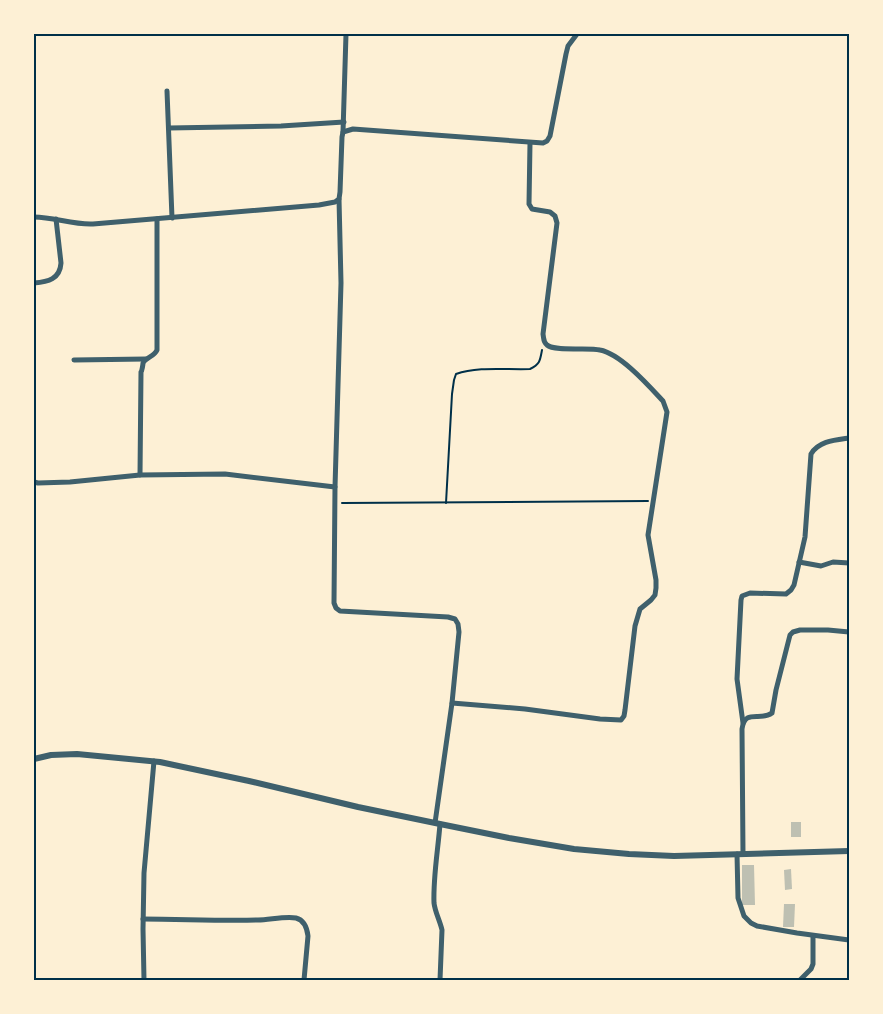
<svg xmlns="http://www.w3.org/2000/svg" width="883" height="1014" font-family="Roboto,sans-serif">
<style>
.building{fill:#bec0b2}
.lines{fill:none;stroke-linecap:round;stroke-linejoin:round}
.path{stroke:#003049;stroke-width:2}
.minor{stroke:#3f606c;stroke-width:5}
.tertiary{stroke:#3f606c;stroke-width:6}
.neatline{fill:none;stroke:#003049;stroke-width:2}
</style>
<rect width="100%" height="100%" fill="#fdf0d5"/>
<g class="building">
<rect x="791" y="822" width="10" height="15"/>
<path d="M742 865H754L755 905H742Z"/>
<path d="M791 869 792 889 785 890 784 870Z"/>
<path d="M784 904H795L794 927H783Z"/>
</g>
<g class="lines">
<g class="path">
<path d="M342 503 648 501"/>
<path d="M446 503 452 394 454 380 456 374C478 366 507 370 530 369 540 364 540 361 542 350"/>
</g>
<g class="minor">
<path d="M167 91 172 218"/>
<path d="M169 128 281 126 344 122"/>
<path d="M343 132 346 34"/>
<path d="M339 199 341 283 335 487 334 603 336 608 340 611 448 617 455 619 458 624 459 632 452 703 435 823"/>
<path d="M34 217C54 217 73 225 93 224L319 205 335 202 339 199 340 192 342 137 343 132 353 129 543 143 547 141 550 136 566 54 568 46 577 34"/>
<path d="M34 283C48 282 60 279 61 263L56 219"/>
<path d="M74 360 146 359"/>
<path d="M140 475 141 372C142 371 143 364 143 363 146 357 154 357 157 350V219"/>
<path d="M34 482 38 483 70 482 140 475 225 474 335 487"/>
<path d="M799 562 821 566 833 562 849 563"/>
<path d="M452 703 525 709 600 719 621 720 624 716 625 710 635 626 640 609 651 600 655 595 656 588V580L648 535 667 412 663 401C649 386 621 354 600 350 588 347 555 352 547 345 543 342 544 339 543 334L557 223 555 216 550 212 532 209 529 204 530 143"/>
<path d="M743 723 737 679 741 600 742 596 750 593 786 594 791 590 794 585 805 537 811 454C819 441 835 440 849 438"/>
<path d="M440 824C438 850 433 877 434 903 435 912 440 921 442 930L440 980"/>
<path d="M737 854 738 898 744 916 751 923 757 926 797 933 849 940"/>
<path d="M743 854 742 729C745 708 760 722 772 713L776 690 790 635 793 632 800 630H828L849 632"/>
<path d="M143 919C181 919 219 921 258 920 269 920 285 916 296 918 304 920 307 928 308 936L304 980"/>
<path d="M144 980 143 929 144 873 154 761"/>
<path d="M800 980 811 969 813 964V936"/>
</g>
<path class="tertiary" d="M34 759 51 755 77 754 160 762 249 781 358 807 440 824 509 838 574 849 629 854 674 856 849 851"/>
</g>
<rect width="883" height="1014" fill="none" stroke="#fdf0d5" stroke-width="70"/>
<rect x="35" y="35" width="813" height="944" class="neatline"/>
</svg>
